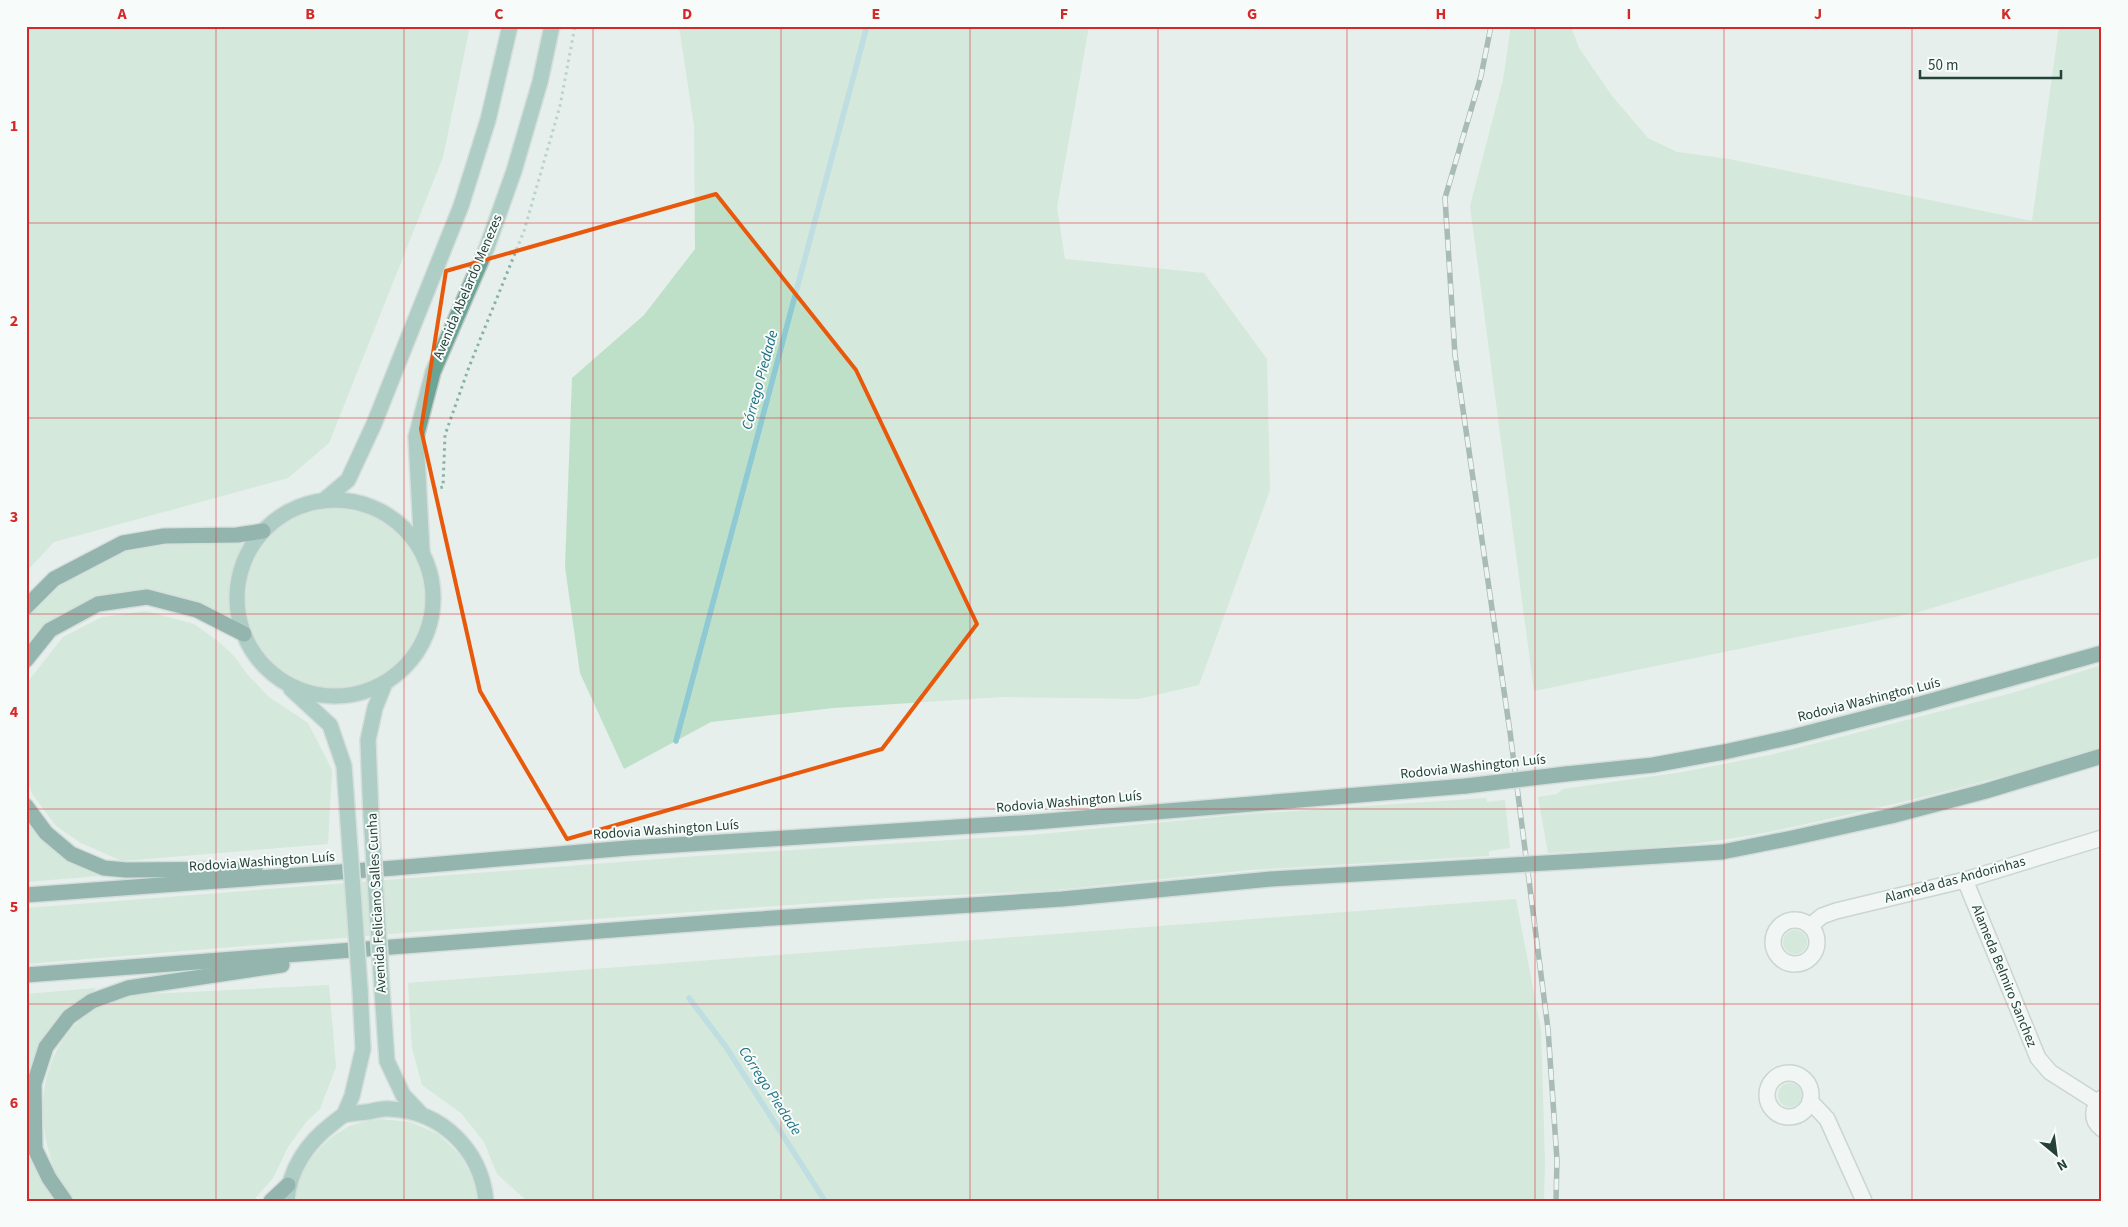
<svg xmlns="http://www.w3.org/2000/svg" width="2128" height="1227" font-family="'Source Sans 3',sans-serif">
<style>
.green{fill:#bfe0c8}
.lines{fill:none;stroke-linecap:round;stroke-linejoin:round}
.stream{stroke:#8ec9d4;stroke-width:5.5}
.minor-casing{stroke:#a8b8b2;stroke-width:18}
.primary-casing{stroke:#c2cac8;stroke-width:18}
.motorway-casing{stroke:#c2cac8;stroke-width:18}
.path{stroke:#86b3a5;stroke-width:3;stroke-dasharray:2.5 4;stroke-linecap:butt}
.minor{stroke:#fff;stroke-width:15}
.primary{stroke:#6aa596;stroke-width:15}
.motorway{stroke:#2f6f62;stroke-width:15}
.rail-casing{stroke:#5f7d75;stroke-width:5.5}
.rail{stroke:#f7fbf9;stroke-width:4;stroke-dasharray:11;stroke-linecap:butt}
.primary-bridge-casing{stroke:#c2cac8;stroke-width:18;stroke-linecap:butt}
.motorway-bridge-casing{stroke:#c2cac8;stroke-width:18;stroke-linecap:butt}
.primary-bridge{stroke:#6aa596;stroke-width:15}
.motorway-bridge{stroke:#2f6f62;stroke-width:15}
.marked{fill:none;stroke:#e8590c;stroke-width:4;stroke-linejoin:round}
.grid{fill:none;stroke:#d62828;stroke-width:1;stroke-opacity:0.55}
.labels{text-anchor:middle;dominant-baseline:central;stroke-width:4;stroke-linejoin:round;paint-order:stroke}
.street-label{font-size:14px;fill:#24423a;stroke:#f7fbf9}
.water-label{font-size:15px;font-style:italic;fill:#1c6f80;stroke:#f7fbf9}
.neatline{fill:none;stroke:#d62828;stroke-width:2}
.grid-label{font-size:16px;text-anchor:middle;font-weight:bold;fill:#d62828}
</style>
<rect width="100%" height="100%" fill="#e6efeb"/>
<g class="green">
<path d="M26 26H470L443 157 329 443 288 478 54 542 26 572Z"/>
<path d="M679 26H1089L1057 207 1065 259 1204 273 1267 359 1270 490 1199 685 1139 699 1002 697 834 708 711 722 624 769 580 673 565 567 572 378 644 315 695 249 694 126Z"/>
<path d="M1511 26H1571L1579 48 1612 96 1648 138 1677 152 1729 159 2032 221 2059 26H2102V556L1919 612 1534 691 1470 206 1503 80Z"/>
<circle cx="335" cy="598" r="89"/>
<path d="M256 536C236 557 228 591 235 619L198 604 98 600 26 652V613L56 582 124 548 164 541Z"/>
<path d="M146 611 194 624 219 642 235 657 247 674 269 697 308 723 332 770 328 844 122 861 81 843 56 826 33 795 26 779V694L30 679 63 637 102 617Z"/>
<path d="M2102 665V747C2026 771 1950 791 1872 809 1820 821 1767 834 1713 841 1659 849 1603 850 1548 853L1538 797 1557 794 1563 789 1683 772 1770 755 2012 693Z"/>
<path d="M1486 798 1487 802 1505 800 1510 848 1489 851V856L1250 870 1046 891 886 898 414 932 26 964V908L698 856 1031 835 1237 815Z"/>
<path d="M26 817 40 837 67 859 99 876 26 882Z"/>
<path d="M1516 899 1541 1030 1545 1162 1544 1201H527L497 1174 484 1142 461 1113 422 1085 412 1048 408 983Z"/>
<circle cx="1795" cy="942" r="12"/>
<path d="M329 985 336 1067 320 1109 307 1121 288 1147 273 1178 253 1201H75C69 1192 60 1182 56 1173 34 1120 38 1054 85 1016 103 1003 106 999 128 995Z"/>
<path d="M96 988 67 1013 27 1083V1124L30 1150 43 1181 56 1201H26V994Z"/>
<circle cx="1790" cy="1095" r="12"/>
<path d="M380 1119 410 1122 438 1134 460 1155 474 1181 477 1201H296C296 1170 323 1139 350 1126 359 1122 371 1121 380 1119Z"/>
</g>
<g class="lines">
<g class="stream">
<path d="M676 741 867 26"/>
<path d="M689 998 726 1047 825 1201"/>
</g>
<g class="minor-casing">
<g id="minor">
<path d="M1965 880 2038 1058 2050 1072 2097 1102"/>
<circle cx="1795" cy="942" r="22"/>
<path d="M1810 926 1822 916 1836 911 1965 880 2102 838"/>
<circle cx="1789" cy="1095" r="22"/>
<path d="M2102 1098C2092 1107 2090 1120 2102 1129"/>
<path d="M1810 1101 1827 1119 1864 1201"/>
</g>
</g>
<g class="primary-casing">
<g id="primary">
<circle cx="335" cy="598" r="98"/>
<path d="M323 501 348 480 374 424 405 346 461 206 488 120 510 26"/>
<path d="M422 552 416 437 433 372 487 247 514 171 540 82 552 26"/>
<path d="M291 689 330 725 344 766 348 821"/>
<path d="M371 816 368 740 375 708 385 683"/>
<path d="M382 990 387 1061 403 1095 421 1114"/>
<path d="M344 1115 352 1096 363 1049 360 989"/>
<path d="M287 1201C289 1170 307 1143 332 1124 336 1121 340 1117 344 1115 351 1113 360 1113 367 1112 374 1111 383 1108 390 1109 442 1111 481 1150 486 1201"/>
</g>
</g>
<g class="motorway-casing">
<g id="motorway">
<path d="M26 607 54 579 123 543 164 536 237 535 263 531"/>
<path d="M26 660 50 630 98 604 147 597 197 610 244 634"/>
<path d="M1566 774 1653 765 1724 752 1792 737 1920 704 2102 653"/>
<path d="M26 806 46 833 71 854 104 868 126 870 255 869"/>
<path d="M1580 861 1722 852 1792 838 1891 816 1986 791 2102 756"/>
<path d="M26 895 394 868 628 848 1035 822 1466 786"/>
<path d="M26 975 744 920 1062 899 1271 879 1478 867"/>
<path d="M65 1201 49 1178 35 1149 34 1084 46 1047 69 1017 92 1001 128 988 282 965"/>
<path d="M271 1201 288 1185"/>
</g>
</g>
<path class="path" d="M434 489 443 487 445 435 469 367 524 231 560 106 575 26"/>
<use href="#minor" class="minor"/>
<use href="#primary" class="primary"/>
<use href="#motorway" class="motorway"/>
<g class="rail-casing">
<path id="rail" d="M1491 26 1481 76 1445 198 1455 355 1510 732 1548 1029 1557 1160 1556 1201"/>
</g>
<use href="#rail" class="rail"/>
<g class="primary-bridge-casing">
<g id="primary-bridge">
<path d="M371 816 382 990"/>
<path d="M348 821 360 989"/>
</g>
</g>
<g class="motorway-bridge-casing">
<g id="motorway-bridge">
<path d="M1466 786 1566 774"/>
<path d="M1478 867 1580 861"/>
</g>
</g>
<use href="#primary-bridge" class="primary-bridge"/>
<use href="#motorway-bridge" class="motorway-bridge"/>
</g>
<path d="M0 0H2128V1227H0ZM716 194 856 370 977 624 882 749 567 839 480 691 421 429 446 271Z" fill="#e6efeb" fill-opacity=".55" fill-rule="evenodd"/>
<path class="marked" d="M716 194 856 370 977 624 882 749 567 839 480 691 421 429 446 271Z"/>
<path class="grid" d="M216 26V1201M404 26V1201M593 26V1201M781 26V1201M970 26V1201M1158 26V1201M1347 26V1201M1535 26V1201M1724 26V1201M1912 26V1201M26 223H2102M26 418H2102M26 614H2102M26 809H2102M26 1004H2102"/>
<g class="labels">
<g class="street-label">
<text transform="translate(468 287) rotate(-67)">Avenida Abelardo Menezes</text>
<text transform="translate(1869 700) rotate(-14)">Rodovia Washington Luís</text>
<text transform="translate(1473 767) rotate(-6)">Rodovia Washington Luís</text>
<text transform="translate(1069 802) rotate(-5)">Rodovia Washington Luís</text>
<text transform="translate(666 830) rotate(-4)">Rodovia Washington Luís</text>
<text transform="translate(262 862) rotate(-4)">Rodovia Washington Luís</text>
<text transform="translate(1955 880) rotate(-15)">Alameda das Andorinhas</text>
<text transform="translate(377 903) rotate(-93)">Avenida Feliciano Salles Cunha</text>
<text transform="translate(2004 976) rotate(68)">Alameda Belmiro Sanchez</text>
</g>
<g class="water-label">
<text transform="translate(760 380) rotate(-75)">Córrego Piedade</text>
<text transform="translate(770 1091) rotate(57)">Córrego Piedade</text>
</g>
</g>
<rect width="2128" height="1227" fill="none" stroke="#f7fbf9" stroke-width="55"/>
<g transform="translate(2056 1154) rotate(151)" stroke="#f7fbf9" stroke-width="4" paint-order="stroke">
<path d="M0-4L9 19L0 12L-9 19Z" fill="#24423a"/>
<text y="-8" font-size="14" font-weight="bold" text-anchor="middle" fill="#24423a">N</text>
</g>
<path d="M1920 70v8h141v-8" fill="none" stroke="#24423a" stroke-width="2.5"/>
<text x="1928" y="70" font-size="15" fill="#24423a" stroke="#f7fbf9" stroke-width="4" paint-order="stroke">50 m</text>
<rect x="28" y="28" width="2072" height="1172" class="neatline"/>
<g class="grid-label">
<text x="122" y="19">A</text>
<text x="310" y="19">B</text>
<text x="499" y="19">C</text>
<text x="687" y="19">D</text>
<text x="876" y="19">E</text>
<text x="1064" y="19">F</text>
<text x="1252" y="19">G</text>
<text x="1441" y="19">H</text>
<text x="1629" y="19">I</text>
<text x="1818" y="19">J</text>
<text x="2006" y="19">K</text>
<text x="14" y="131">1</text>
<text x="14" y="326">2</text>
<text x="14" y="522">3</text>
<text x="14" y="717">4</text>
<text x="14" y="912">5</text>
<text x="14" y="1108">6</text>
</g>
</svg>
